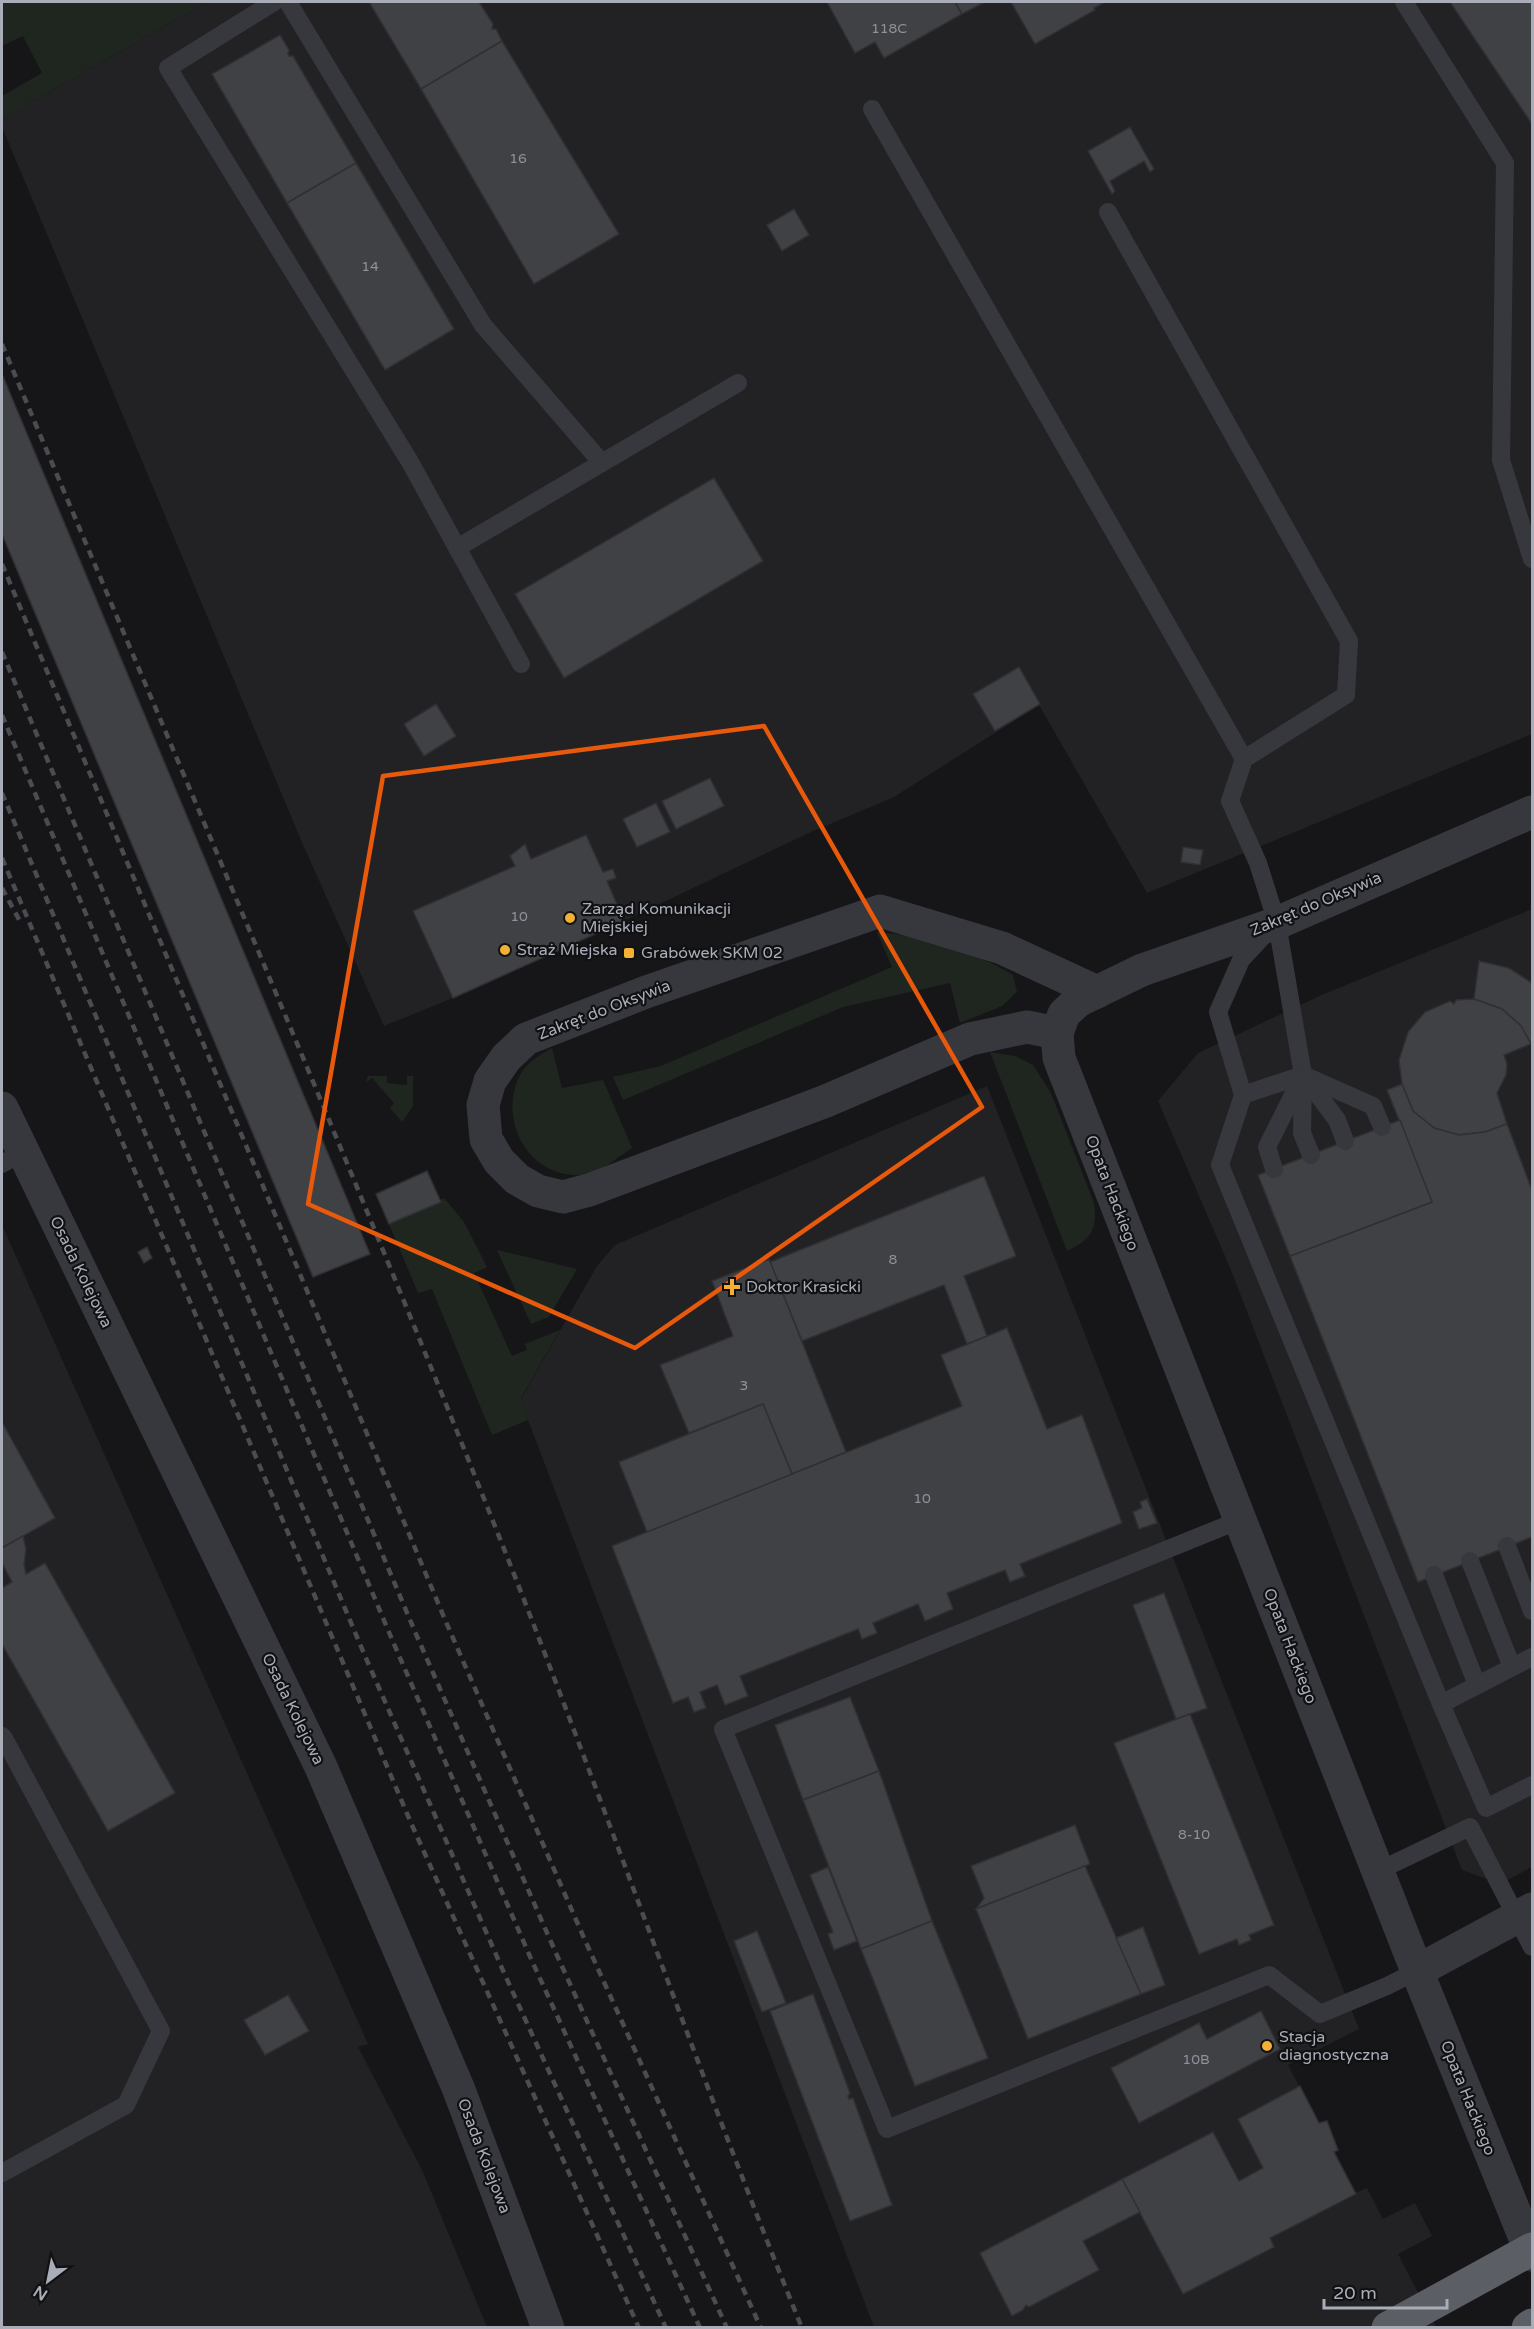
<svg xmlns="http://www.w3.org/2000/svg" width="1534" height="2329" font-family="'Varela Round',sans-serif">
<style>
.built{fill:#222225}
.green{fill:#1e261f}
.building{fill:#404145;stroke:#303034;stroke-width:1.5}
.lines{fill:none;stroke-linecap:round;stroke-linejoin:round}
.service{stroke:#37383d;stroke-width:18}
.minor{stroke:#37383d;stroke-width:33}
.trunk{stroke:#5b5e65;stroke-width:33}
.rail{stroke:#4a4c52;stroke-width:4.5;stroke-dasharray:8 6;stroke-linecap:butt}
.trunk-bridge{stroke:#5b5e65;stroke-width:33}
.marked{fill:none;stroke:#e8590c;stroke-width:4.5;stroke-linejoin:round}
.poi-dot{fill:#f2b134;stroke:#111113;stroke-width:2}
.labels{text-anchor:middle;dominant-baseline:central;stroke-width:4.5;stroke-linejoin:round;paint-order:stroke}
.number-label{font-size:14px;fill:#8e929b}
.street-label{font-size:16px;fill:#a8adb8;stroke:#111113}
.poi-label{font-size:16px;fill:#a8adb8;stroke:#111113;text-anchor:start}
</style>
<rect width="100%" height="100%" fill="#161618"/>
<g class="built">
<path d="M207 2H1532V734L1147 893 1039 705 894 797 811 832 624 921 453 998 384 1026 301 840 2 127V119Z"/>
<path d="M1532 909V1867L1500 1884 1462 1870 1231 1270 1158 1101 1198 1053 1324 994Z"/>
<path d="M987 1086 1359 2029 1288 2065 1318 2122 1327 2121 1338 2150 1335 2152 1355 2193 1367 2188 1383 2219 1415 2203 1432 2236 1398 2254 1436 2327H874L528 1420 521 1399 597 1266 615 1245Z"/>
<path d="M2 1225 368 2044 358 2047 423 2172 487 2327H2Z"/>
</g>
<g class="green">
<path d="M2 2H207L2 119V96L42 73 23 36 2 46Z"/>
<path d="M877 932C920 935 976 952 1013 975L1017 992 1002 1006 960 1023 950 983 843 1007 623 1100 613 1077 661 1066 892 967Z"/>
<path d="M552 1048 562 1088 603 1080 632 1148C618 1157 600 1173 583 1175 531 1179 499 1125 518 1079 524 1064 539 1055 552 1048Z"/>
<path d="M990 1052 1015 1056 1033 1065 1051 1093 1094 1203C1098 1229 1091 1240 1067 1251Z"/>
<path d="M368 1076H387V1083L407 1085V1076H413V1106L402 1122 390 1108 394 1103 372 1078 366 1082Z"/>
<path d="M444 1198 464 1222 487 1267 474 1273 512 1356 527 1350 525 1344 560 1330 521 1398 528 1420 492 1435 432 1289 418 1293 389 1224 440 1202V1200Z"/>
<path d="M497 1250 577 1269 549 1317 531 1324Z"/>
</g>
<g class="building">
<path d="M369 2H479L493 24 492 29H496L502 41 421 89Z"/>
<path d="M827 2H955L962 14 884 58 875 42 855 53Z"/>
<path d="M955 2H985L962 14Z"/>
<path d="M1011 2H1105L1094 8 1095 10 1035 44Z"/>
<path d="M1450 2H1532V124Z"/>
<path d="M280 35 289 50 288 53 289 56H293L356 163 287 203 212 74Z"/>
<path d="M502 41 619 234 534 284 421 89Z"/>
<path d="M1130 127 1154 169 1150 172 1144 161 1110 181 1115 191 1112 194 1088 151Z"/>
<path d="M356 163 454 329 385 370 287 203Z"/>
<path d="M794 209 809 235 782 251 767 225Z"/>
<path d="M2 374 370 1254 313 1277 2 534Z"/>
<path d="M714 478 763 561 564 678 515 594Z"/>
<path d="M1019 667 1040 704 995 731 973 694Z"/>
<path d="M436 704 456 736 424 756 404 724Z"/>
<path d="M710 778 724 806 676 829 662 801Z"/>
<path d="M656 803 670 832 637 847 623 819Z"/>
<path d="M586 835 603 872 613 869 616 878 607 881 624 921 453 998 413 911 515 866 510 856 525 844 531 859Z"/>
<path d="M1183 847 1203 850 1200 865 1181 862Z"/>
<path d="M1479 961 1509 968 1532 983V1044H1531L1521 1026 1502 1009 1474 999Z"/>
<path d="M1474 999 1502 1009 1521 1026 1531 1044 1504 1055 1507 1064 1506 1075 1497 1093 1507 1124 1485 1132 1459 1135 1434 1128 1413 1111 1402 1084 1399 1060 1408 1032 1425 1012 1450 1001 1454 1004 1456 1000Z"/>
<path d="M1402 1084 1413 1111 1434 1128 1459 1135 1485 1132 1507 1124 1532 1190V1537L1418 1582 1290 1256 1432 1202 1387 1090Z"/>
<path d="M1400 1120 1432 1202 1290 1256 1258 1175Z"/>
<path d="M427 1171 441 1202 389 1224 376 1194Z"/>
<path d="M984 1176 1016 1256 964 1276 987 1336 967 1344 944 1285 802 1341 770 1262Z"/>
<path d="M147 1247 152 1258 144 1263 138 1252Z"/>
<path d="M769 1259 846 1452 792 1474 763 1404 689 1433 660 1365 733 1336 712 1281Z"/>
<path d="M1007 1328 1047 1429 1082 1415 1122 1523 1020 1564 1025 1576 1010 1582 1005 1570 947 1593 953 1609 925 1621 918 1604 873 1623 877 1633 862 1639 858 1629 740 1676 748 1696 725 1705 717 1685 700 1692 706 1708 694 1712 688 1697 673 1703 612 1546 962 1406 941 1355Z"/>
<path d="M763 1404 792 1474 647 1532 619 1462Z"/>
<path d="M2 1422 55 1518 2 1548Z"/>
<path d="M1147 1499 1157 1523 1139 1529 1133 1512 1142 1508 1140 1502Z"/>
<path d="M23 1536 26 1549 24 1564 26 1574 45 1563 175 1793 108 1831 2 1644V1588L12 1582 2 1563V1548Z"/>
<path d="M1164 1593 1207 1708 1176 1719 1133 1605Z"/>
<path d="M850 1697 879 1771 803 1800 775 1725Z"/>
<path d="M1190 1714 1274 1925 1249 1935 1251 1940 1239 1945 1237 1939 1199 1954 1114 1743Z"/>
<path d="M879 1771 932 1921 861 1949 803 1800Z"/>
<path d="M1075 1825 1090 1864 976 1909 984 1898 971 1866Z"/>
<path d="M1085 1866 1141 1994 1028 2039 976 1909Z"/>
<path d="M828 1867 857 1941 834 1950 828 1934 833 1932 810 1875Z"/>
<path d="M932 1921 988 2058 915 2086 861 1949Z"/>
<path d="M1143 1927 1165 1985 1141 1994 1116 1938Z"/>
<path d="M757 1931 786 2003 762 2012 734 1941Z"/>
<path d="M813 1994 850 2093 848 2096 849 2099 853 2098 892 2205 850 2221 770 2011Z"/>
<path d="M288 1995 309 2031 265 2055 244 2020Z"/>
<path d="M1261 2011 1280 2049 1139 2123 1111 2068 1199 2023 1207 2039Z"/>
<path d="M1300 2086 1319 2123 1327 2121 1338 2150 1334 2152 1356 2194 1270 2238 1274 2247 1183 2294 1122 2179 1213 2132 1239 2181 1263 2168 1238 2119Z"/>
<path d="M1122 2179 1140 2212 1083 2241 1099 2270 1029 2307 1026 2305 1023 2310 1012 2316 980 2253Z"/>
</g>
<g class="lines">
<g class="service">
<path d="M274 2 168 68 410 462 521 664"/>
<path d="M288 2 483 325 602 463"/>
<path d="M1404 2 1505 163 1501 460 1532 559"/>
<path d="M872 109 1244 759 1230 801 1258 863 1277 923 1303 1075 1302 1133 1311 1155"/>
<path d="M1108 212 1349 641 1346 695 1244 759"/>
<path d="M457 548 738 383"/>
<path d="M1267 932 1241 960 1218 1012 1243 1095 1303 1075 1373 1106 1382 1127"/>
<path d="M1304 1076 1337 1120 1345 1141"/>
<path d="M1243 1095 1220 1165 1441 1704 1486 1808 1532 1785"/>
<path d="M2 1164 23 1152"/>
<path d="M1274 1169 1267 1147 1301 1079"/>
<path d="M1240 1520 723 1729 887 2129 1269 1975 1320 2014 1387 1986 1417 1971"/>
<path d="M1507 1546 1532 1611"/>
<path d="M1470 1561 1512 1667"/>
<path d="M1434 1575 1477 1685"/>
<path d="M1441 1704 1532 1657"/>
<path d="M2 1736 5 1740 161 2031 126 2105 2 2173"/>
<path d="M1378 1871 1470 1827 1532 1947"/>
</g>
<g class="minor">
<path d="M1532 812 1277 923 1142 970 1078 1001 1064 1014 1057 1033 1059 1058 1417 1971 1532 2255"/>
<path d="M1057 1033 1027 1027 970 1039 826 1101 589 1190 563 1197 538 1191 517 1179 499 1161 486 1139 483 1105 490 1081 506 1058 526 1039 646 992 880 911 1002 948 1097 992"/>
<path d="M2 1108 321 1767 459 2090 548 2328"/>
<path d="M1417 1971 1532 1909"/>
</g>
<path class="trunk" d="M1528 2328 1532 2325"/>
<g class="rail">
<path d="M2 344C172 750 348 1155 510 1564 610 1818 699 2075 802 2328"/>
<path d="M2 564 446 1622 584 1938 761 2328"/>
<path d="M2 652 416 1634 555 1951 727 2328"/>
<path d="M2 715 394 1644 532 1961 700 2328"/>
<path d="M2 793 365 1656 505 1975 666 2328"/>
<path d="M2 858 411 1823 639 2328"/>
<path d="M2 888 22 925"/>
</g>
<path class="trunk-bridge" d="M1388 2328 1532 2249"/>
</g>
<path class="marked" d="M764 726 982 1107 635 1348 308 1204 383 776Z"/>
<g class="poi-dot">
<circle cx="570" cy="918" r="6"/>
<circle cx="505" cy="950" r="6"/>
<rect x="623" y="947" width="12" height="12" rx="3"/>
<path d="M729 1278h6v6h6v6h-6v6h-6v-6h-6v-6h6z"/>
<circle cx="1267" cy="2046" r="6"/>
</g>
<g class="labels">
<g class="number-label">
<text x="889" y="28">118C</text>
<text x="518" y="158">16</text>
<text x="370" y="266">14</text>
<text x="519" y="916">10</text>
<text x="893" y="1259">8</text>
<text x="744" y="1385">3</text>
<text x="922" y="1498">10</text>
<text x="1194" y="1834">8-10</text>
<text x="1196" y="2059">10B</text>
</g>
<g class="street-label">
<text transform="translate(1316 904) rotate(-23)">Zakręt do Oksywia</text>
<text transform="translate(604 1010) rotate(-21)">Zakręt do Oksywia</text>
<text transform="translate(1112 1193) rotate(69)">Opata Hackiego</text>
<text transform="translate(81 1272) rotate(64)">Osada Kolejowa</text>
<text transform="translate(1290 1646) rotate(69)">Opata Hackiego</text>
<text transform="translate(293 1709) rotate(64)">Osada Kolejowa</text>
<text transform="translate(1468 2098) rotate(68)">Opata Hackiego</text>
<text transform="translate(484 2156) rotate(69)">Osada Kolejowa</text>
</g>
<g class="poi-label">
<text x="582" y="909">Zarząd Komunikacji<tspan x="582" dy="18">Miejskiej</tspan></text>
<text x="517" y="950">Straż Miejska</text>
<text x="641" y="953">Grabówek SKM 02</text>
<text x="746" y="1287">Doktor Krasicki</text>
<text x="1279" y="2037">Stacja<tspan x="1279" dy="18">diagnostyczna</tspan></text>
</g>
</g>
<rect width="1534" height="2329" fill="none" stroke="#a8adb8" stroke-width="6"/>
<g transform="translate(48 2281) rotate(212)" stroke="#111113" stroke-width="4.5" paint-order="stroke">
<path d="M0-4.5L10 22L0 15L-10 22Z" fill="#a8adb8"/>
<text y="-9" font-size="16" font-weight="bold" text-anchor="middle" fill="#a8adb8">N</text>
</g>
<path d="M1324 2299v9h123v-9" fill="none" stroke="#a8adb8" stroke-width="3"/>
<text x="1333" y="2299" font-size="18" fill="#a8adb8" stroke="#111113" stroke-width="4.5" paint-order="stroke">20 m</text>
</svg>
